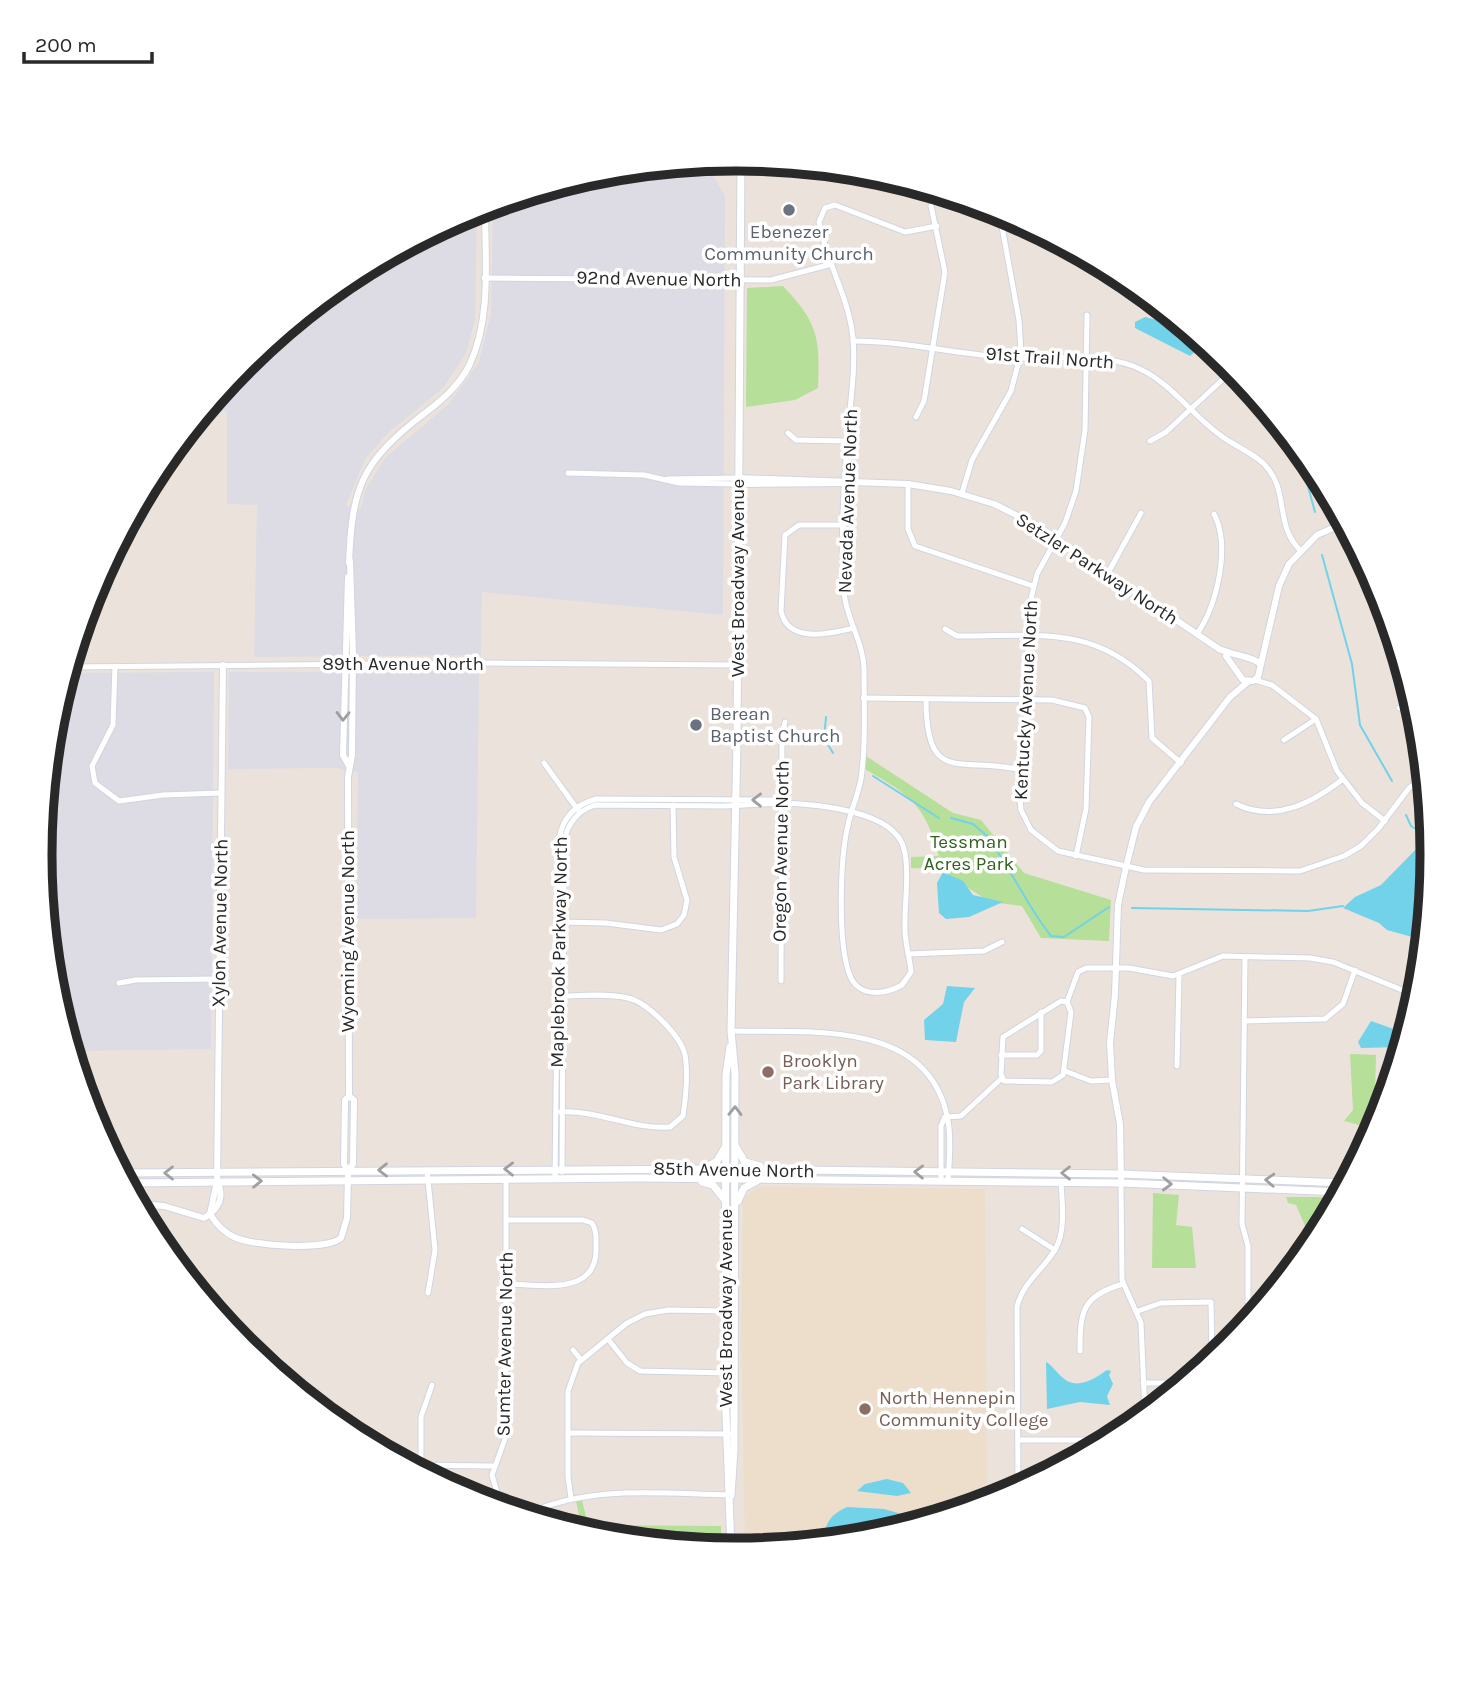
<svg xmlns="http://www.w3.org/2000/svg" width="1472" height="1708" font-family="Karla,sans-serif">
<style>
.industrial{fill:#dddbe3}
.education{fill:#ecdecb}
.green{fill:#b6df99}
.water{fill:#71d2e9}
.lines{fill:none;stroke-linecap:round;stroke-linejoin:round}
.stream{stroke:#71d2e9;stroke-width:2}
.minor-casing{stroke:#d0d5e1;stroke-width:7}
.tertiary-casing{stroke:#d0d5e1;stroke-width:8}
.secondary-casing{stroke:#d0d5e1;stroke-width:9}
.minor{stroke:#fff;stroke-width:5}
.tertiary{stroke:#fff;stroke-width:6}
.secondary{stroke:#fff;stroke-width:7}
.oneway{stroke:#9f9f9f}
.worship-dot{fill:#6b7280;stroke:#fff;stroke-width:2.5}
.education-dot{fill:#8d6e63;stroke:#fff;stroke-width:2.5}
.labels{text-anchor:middle;dominant-baseline:central;stroke-width:7;stroke-linejoin:round;paint-order:stroke}
.worship-label{font-size:19px;fill:#5b616d;stroke:#fff}
.street-label{font-size:19px;fill:#292929;stroke:#fff}
.park-label{font-size:19px;fill:#30621c;stroke:#fff}
.education-label{font-size:19px;fill:#785e54;stroke:#fff;text-anchor:start}
.rim{fill:none;stroke:#292929;stroke-width:9}
</style>
<rect width="100%" height="100%" fill="#ebe3db"/>
<g class="industrial">
<path d="M689 163 712 174 725 196 723 615 482 592 481 655 254 657 257 505 227 504V411L205 410 244 362 350 275 477 209 475 320 466 353 444 387 388 433 365 459 346 505 360 510 366 489 385 458 449 404 479 362 491 314 493 204 601 172Z"/>
<path d="M479 671 476 918 356 919 358 772 337 768 228 769 229 672Z"/>
<path d="M214 672 211 1049 72 1051 54 989 40 854 54 718 66 676 75 673Z"/>
</g>
<path class="education" d="M757 1187 985 1189 987 1501 871 1536 745 1549 741 1335 743 1199Z"/>
<g class="green">
<path d="M783 286C818 323 820 337 818 388L795 400 746 407 747 288Z"/>
<path d="M866 756 953 813 981 820 1024 873 1111 900 1109 941 1041 938 1022 906 990 902 939 869 911 868V857L939 856C925 803 909 795 865 769Z"/>
<path d="M1350 1054 1376 1055 1374 1129 1344 1121 1353 1110Z"/>
<path d="M1153 1193 1179 1195 1176 1225 1192 1227 1196 1268H1152Z"/>
<path d="M1286 1197H1338L1327 1217 1316 1220 1317 1235H1309L1296 1205 1288 1203Z"/>
<path d="M582 1500 588 1525 721 1526V1548L600 1536 579 1530 582 1529 576 1501Z"/>
</g>
<g class="water">
<path d="M1145 317 1186 327 1205 343 1190 356 1135 328V322Z"/>
<path d="M1422 843 1430 848 1419 873V892L1426 914 1423 940 1387 930 1379 923 1343 908 1355 897 1381 885Z"/>
<path d="M943 872 963 881 973 895 1003 902 969 917 946 919 939 913 937 883Z"/>
<path d="M947 986 975 988 964 1002 956 1042 925 1040 924 1020 943 1004Z"/>
<path d="M1371 1021 1405 1033 1401 1047 1361 1048 1358 1042Z"/>
<path d="M1046 1362C1052 1365 1056 1372 1062 1377 1076 1391 1094 1379 1107 1370L1111 1371 1109 1375 1113 1384 1107 1396 1110 1405 1080 1402 1047 1409Z"/>
<path d="M887 1479 903 1483 911 1493 897 1496 857 1491 865 1484Z"/>
<path d="M847 1507 884 1509 905 1515 907 1526 871 1536 824 1541C825 1522 830 1515 847 1507Z"/>
</g>
<g class="lines">
<g class="stream">
<path d="M1306 479 1315 512"/>
<path d="M1322 555 1352 664 1360 725 1392 781"/>
<path d="M826 717 824 738 833 753"/>
<path d="M873 776 939 818"/>
<path d="M1406 815 1411 826 1425 835V844"/>
<path d="M951 818 973 824 993 841"/>
<path d="M997 851C1016 879 1030 910 1051 936L1064 937 1109 907"/>
<path d="M1132 908 1308 911 1343 906"/>
</g>
<g class="minor-casing">
<g id="minor">
<path d="M484 278 771 280 832 264"/>
<path d="M1087 315 1085 430 1076 491 1065 523 1037 574 1029 607 1026 751 1019 787 1021 810 1031 830 1058 851 1144 870 1300 871 1344 856 1361 846 1378 829 1409 788 1424 777"/>
<path d="M853 341C905 341 950 353 1001 357 1044 361 1092 351 1133 366 1170 380 1189 413 1220 435 1234 446 1252 452 1264 464 1290 490 1274 525 1300 550"/>
<path d="M916 417 924 401 945 272 931 206"/>
<path d="M788 433 796 440 847 441"/>
<path d="M1150 441 1166 432 1234 369"/>
<path d="M568 473 644 475 679 483 738 484"/>
<path d="M668 479 738 478"/>
<path d="M908 484V529L915 546 1033 586"/>
<path d="M962 493 972 460 1011 391 1021 353 1019 320 999 210"/>
<path d="M844 525H799L785 535 781 611C788 644 829 634 854 628"/>
<path d="M1359 550 1365 574 1376 582"/>
<path d="M1108 573 1141 513"/>
<path d="M945 629 957 636C1032 637 1091 623 1149 681L1152 738 1181 763"/>
<path d="M1197 634C1217 605 1231 546 1214 514"/>
<path d="M115 666 113 725 92 766 95 783 119 801 163 795 221 793"/>
<path d="M69 667 479 663 737 665"/>
<path d="M1255 680 1272 685 1316 719 1337 771 1362 803 1385 821"/>
<path d="M863 698 1052 700 1085 708 1089 717 1086 809 1076 856"/>
<path d="M926 699C926 788 961 755 1022 770"/>
<path d="M1399 708 1414 703"/>
<path d="M1284 740 1316 719"/>
<path d="M544 763 578 810"/>
<path d="M781 803C814 804 895 810 904 849 910 874 904 904 905 930 905 944 910 958 911 972L902 985C886 994 861 998 851 978 837 948 840 858 848 825 851 810 858 795 861 779 866 744 864 705 864 668 863 641 846 619 844 592 840 544 844 492 847 444 849 409 856 373 853 338 849 297 826 262 819 222L825 208 835 205 905 232 937 226"/>
<path d="M1236 804C1275 823 1312 803 1343 779"/>
<path d="M561 922 606 923 661 930 677 924 684 915 687 900 674 857 673 805"/>
<path d="M908 954 984 951 1002 942"/>
<path d="M1245 957 1242 1224 1248 1246V1302L1255 1313"/>
<path d="M781 981 782 734 785 722"/>
<path d="M119 983 136 980 220 979"/>
<path d="M1061 1001 1067 1002 1071 1012 1063 1075 1052 1082 1004 1081 1001 1074 1003 1037Z"/>
<path d="M1067 1002 1078 972 1086 968H1129L1173 976 1223 956 1310 958 1333 962 1417 996"/>
<path d="M1244 1021 1325 1019 1343 1004 1355 970"/>
<path d="M731 1031C814 1033 936 1018 949 1128 951 1145 949 1164 948 1182"/>
<path d="M1001 1055H1037L1041 1051V1012"/>
<path d="M1177 1066 1179 975"/>
<path d="M1065 1071 1091 1081 1112 1080"/>
<path d="M560 1112C601 1110 633 1130 670 1127L683 1116C686 1098 688 1072 685 1055 681 1036 647 1002 628 998 608 993 583 996 562 996"/>
<path d="M945 1117 961 1116 1002 1078"/>
<path d="M427 1170 435 1250 428 1293"/>
<path d="M555 1179 559 840C562 818 574 805 596 799L770 800 781 803 724 806 595 805C577 811 567 823 564 843L562 1172"/>
<path d="M941 1181V1126L945 1117"/>
<path d="M1121 1183 1122 1280 1141 1323 1145 1414"/>
<path d="M1022 1229 1055 1250"/>
<path d="M506 1284C538 1284 596 1297 596 1250 596 1240 597 1231 592 1223L583 1220H506"/>
<path d="M1138 1311 1161 1303 1211 1302 1212 1359"/>
<path d="M608 1339 627 1363 640 1371 728 1373"/>
<path d="M573 1350 581 1360"/>
<path d="M1080 1351C1080 1311 1082 1296 1123 1284"/>
<path d="M1143 1383H1183"/>
<path d="M568 1433 729 1434"/>
<path d="M1018 1440H1108"/>
<path d="M421 1464V1417L432 1385"/>
<path d="M409 1465 494 1466"/>
<path d="M1018 1488 1017 1307C1023 1281 1044 1270 1056 1248 1066 1229 1062 1203 1061 1182"/>
<path d="M571 1498 568 1477V1391L578 1363 627 1323 645 1314 668 1310 726 1311"/>
<path d="M501 1506 492 1475 506 1436V1178"/>
<path d="M527 1514C590 1484 663 1494 730 1495"/>
</g>
</g>
<g class="tertiary-casing">
<g id="tertiary">
<path d="M738 478 908 484 951 491 994 504 1036 525 1219 649C1232 655 1254 657 1260 664"/>
<path d="M738 484 845 483"/>
<path d="M349 563C352 488 361 463 421 416 440 402 458 387 469 366 492 318 485 259 485 206"/>
<path d="M348 577 343 755 349 766"/>
<path d="M1226 656 1243 680 1253 681 1258 677 1279 586 1289 564 1317 535 1344 523"/>
<path d="M348 1171 353 1164 354 1100 349 1096 348 777 352 755 353 654 350 561"/>
<path d="M1121 1178 1120 1124 1112 1080 1110 1043 1115 994 1118 905 1126 867 1136 827 1149 802 1230 697 1249 681"/>
<path d="M138 1204 164 1206 204 1218C219 1209 225 1198 217 1181L223 665"/>
<path d="M210 1214C216 1224 223 1232 234 1237 252 1246 326 1251 341 1238L347 1218 348 1171 344 1164 345 1100 349 1096"/>
<path d="M210 1214 217 1181"/>
</g>
</g>
<g class="secondary-casing">
<g id="secondary">
<path d="M730 1047 726 1075 725 1388 731 1549"/>
<path d="M736 1147 745 1162 760 1166"/>
<path d="M706 1168 717 1161 724 1149"/>
<path d="M121 1173 713 1169 1121 1174 1345 1183"/>
<path d="M702 1182 713 1185 724 1199"/>
<path d="M127 1183 639 1178 1121 1183 1341 1192"/>
<path d="M738 1201 744 1188 757 1181"/>
<path d="M731 1495 734 1450 735 1073 731 1031 737 741 741 159"/>
</g>
</g>
<use href="#minor" class="minor"/>
<use href="#tertiary" class="tertiary"/>
<use href="#secondary" class="secondary"/>
</g>
<defs><path id="oneway-chevron" d="M-2-3.5L2.5 0L-2 3.5" fill="none" stroke-width="1.6" stroke-linecap="round" stroke-linejoin="round" transform="scale(1.75)"/></defs>
<g class="oneway">
<use href="#oneway-chevron" transform="translate(343 716) rotate(91)"/>
<use href="#oneway-chevron" transform="translate(757 800) rotate(-179)"/>
<use href="#oneway-chevron" transform="translate(735 1111) rotate(-89)"/>
<use href="#oneway-chevron" transform="translate(509 1169) rotate(-179)"/>
<use href="#oneway-chevron" transform="translate(383 1170) rotate(179)"/>
<use href="#oneway-chevron" transform="translate(919 1172) rotate(-179)"/>
<use href="#oneway-chevron" transform="translate(169 1173) rotate(180)"/>
<use href="#oneway-chevron" transform="translate(1066 1173) rotate(-180)"/>
<use href="#oneway-chevron" transform="translate(1270 1180) rotate(-177)"/>
<use href="#oneway-chevron" transform="translate(257 1181) rotate(-1)"/>
<use href="#oneway-chevron" transform="translate(1167 1184) rotate(2)"/>
</g>
<g class="worship-dot">
<circle cx="789" cy="210" r="7"/>
<circle cx="696" cy="725" r="7"/>
</g>
<g class="education-dot">
<circle cx="768" cy="1072" r="7"/>
<circle cx="865" cy="1409" r="7"/>
</g>
<g class="labels">
<g class="worship-label">
<text x="789" y="232">Ebenezer<tspan x="789" dy="22">Community Church</tspan></text>
<text x="710" y="714" text-anchor="start">Berean<tspan x="710" dy="22">Baptist Church</tspan></text>
</g>
<g class="street-label">
<text transform="translate(659 279) rotate(1)">92nd Avenue North</text>
<text transform="translate(1050 358) rotate(4)">91st Trail North</text>
<text transform="translate(848 501) rotate(-88)">Nevada Avenue North</text>
<text transform="translate(1097 569) rotate(33)">Setzler Parkway North</text>
<text transform="translate(738 578) rotate(-90)">West Broadway Avenue</text>
<text x="403" y="664">89th Avenue North</text>
<text transform="translate(1026 700) rotate(-87)">Kentucky Avenue North</text>
<text transform="translate(781 851) rotate(-89)">Oregon Avenue North</text>
<text transform="translate(220 923) rotate(-89)">Xylon Avenue North</text>
<text transform="translate(348 931) rotate(-90)">Wyoming Avenue North</text>
<text transform="translate(559 952) rotate(-89)">Maplebrook Parkway North</text>
<text transform="translate(734 1170) rotate(1)">85th Avenue North</text>
<text transform="translate(726 1308) rotate(-90)">West Broadway Avenue</text>
<text transform="translate(505 1344) rotate(-89)">Sumter Avenue North</text>
</g>
<g class="park-label">
<text x="969" y="842">Tessman<tspan x="969" dy="22">Acres Park</tspan></text>
</g>
<g class="education-label">
<text x="782" y="1061">Brooklyn<tspan x="782" dy="22">Park Library</tspan></text>
<text x="879" y="1398">North Hennepin<tspan x="879" dy="22">Community College</tspan></text>
</g>
</g>
<path d="M0 0H1472V1708H0ZM735 171H737A683 683 0 0 1 1420 854V855A683 683 0 0 1 737 1538H735A683 683 0 0 1 52 855V854A683 683 0 0 1 735 171Z" fill="#fff" fill-rule="evenodd"/>
<path class="rim" d="M735 171H737A683 683 0 0 1 1420 854V855A683 683 0 0 1 737 1538H735A683 683 0 0 1 52 855V854A683 683 0 0 1 735 171Z"/>
<path d="M24 52v10h128v-10" fill="none" stroke="#292929" stroke-width="3.5"/>
<text x="35" y="52" font-size="21" fill="#292929" stroke="#ffffff" stroke-width="5" paint-order="stroke">200 m</text>
</svg>
